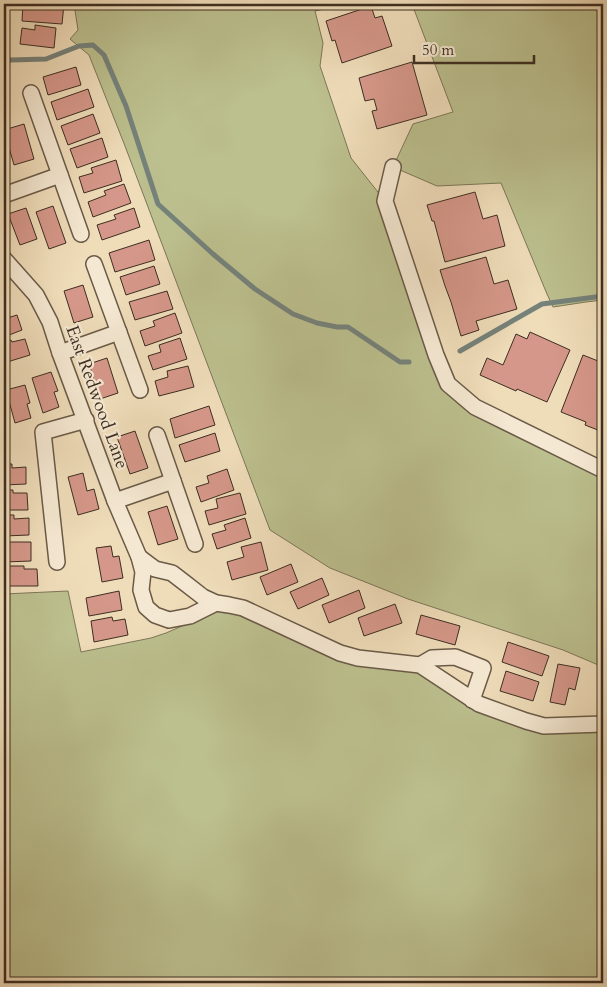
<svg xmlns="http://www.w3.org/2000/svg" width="607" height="987" font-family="Cardo,serif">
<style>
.green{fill:#bcbf8e;stroke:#7c7658}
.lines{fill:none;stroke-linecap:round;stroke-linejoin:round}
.stream{stroke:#75827a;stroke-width:5}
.building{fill:#d59789;stroke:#3d2e21}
.minor-casing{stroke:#6a5a47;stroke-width:18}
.minor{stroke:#f5e8d2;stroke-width:15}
.labels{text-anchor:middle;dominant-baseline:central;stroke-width:4.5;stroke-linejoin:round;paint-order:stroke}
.street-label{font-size:18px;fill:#3d2e21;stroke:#f5e8d2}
</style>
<rect width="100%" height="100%" fill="#efdcb9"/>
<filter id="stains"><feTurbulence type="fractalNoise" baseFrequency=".004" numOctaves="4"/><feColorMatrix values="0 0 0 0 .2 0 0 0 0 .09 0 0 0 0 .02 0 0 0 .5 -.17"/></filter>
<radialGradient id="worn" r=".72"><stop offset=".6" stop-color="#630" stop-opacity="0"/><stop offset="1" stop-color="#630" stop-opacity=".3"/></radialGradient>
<g class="green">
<path d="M74 4H346L315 11 323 43 320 66 351 158 385 201 448 384 603 470V667L563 650 408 599 330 568 270 530 125 146 89 55 70 39 78 30Z"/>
<path d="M412 4H603V300L586 302 553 307 547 294 501 183 437 186 393 167 413 124 453 112Z"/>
<path d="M68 591 81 652 151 638 166 633 214 612 243 608 340 653 420 665 526 721 603 724V983H4V594Z"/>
</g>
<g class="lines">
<g class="stream">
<path d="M4 59 11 60 46 59 79 46 93 45 104 55 126 106 158 204 213 254 255 289 293 314 317 323 337 327H348L400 362H409"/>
<path d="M460 351 542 304 603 296"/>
</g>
</g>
<g class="building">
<path d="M23 4H64L62 24 22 21Z"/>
<path d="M371 6 375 18 382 16 392 46 342 63 335 40 332 41 326 21Z"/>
<path d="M35 25 56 28 54 48 20 44 22 28 35 30Z"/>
<path d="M412 62 427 115 377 129 372 111 377 110 374 99 365 101 359 78Z"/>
<path d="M76 67 81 85 48 95 43 77Z"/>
<path d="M88 89 94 107 57 120 51 102Z"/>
<path d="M93 114 100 133 68 145 61 126Z"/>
<path d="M24 124 34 159 14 165 4 130Z"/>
<path d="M102 138 108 157 77 168 70 149Z"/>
<path d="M116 160 122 181 84 193 79 177 93 173 91 168Z"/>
<path d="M124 184 131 203 93 217 88 202 106 195 104 191Z"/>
<path d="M475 192 483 219 497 215 505 246 445 262 434 221H432L427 205Z"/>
<path d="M53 206 66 243 49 249 36 212Z"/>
<path d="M26 208 37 239 20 245 8 214Z"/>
<path d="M134 208 140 227 102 240 97 225 116 219 114 215Z"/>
<path d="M149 240 155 260 115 272 109 253Z"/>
<path d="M486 257 494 284 508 280 517 309 476 321 479 330 461 336 451 302 445 286 440 270Z"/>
<path d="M154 266 160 284 126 295 120 277Z"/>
<path d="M83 285 93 317 74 323 64 291Z"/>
<path d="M167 291 173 309 135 320 129 302Z"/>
<path d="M175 313 182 333 145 346 140 331 155 326 153 321Z"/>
<path d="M17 315 22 330 4 337V319Z"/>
<path d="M530 332 570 350 547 402 517 389 516 391 480 375 487 358 503 365 516 334 527 339Z"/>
<path d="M180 338 187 359 153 370 148 356 161 352 159 345Z"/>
<path d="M25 339 30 355 4 363V342L11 340 12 342Z"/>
<path d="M583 355 603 363V432L585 425 586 422 561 412Z"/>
<path d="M107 358 118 393 100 399 89 364Z"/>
<path d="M188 366 194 387 159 396 155 381 168 377 167 371Z"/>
<path d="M51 372 58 391 54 392 59 407 43 413 32 378Z"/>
<path d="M25 385 30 403 27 404 31 418 15 423 6 390Z"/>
<path d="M4 402 9 417 5 418 9 430 4 432Z"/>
<path d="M209 406 215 425 175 438 170 419Z"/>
<path d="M135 431 148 468 130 474 117 437Z"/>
<path d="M215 433 220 451 185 462 179 445Z"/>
<path d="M4 464H12V468L26 467V484L4 485Z"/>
<path d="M227 469 234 490 201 502 196 487 209 483 207 476Z"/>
<path d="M83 473 87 491 94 489 99 509 78 515 68 477Z"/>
<path d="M4 490H13V493H27L28 510H4Z"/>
<path d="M240 493 246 514 209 525 205 511 218 508 216 499Z"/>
<path d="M167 506 178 539 158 545 148 512Z"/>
<path d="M4 515H14V519L29 518V535L4 536Z"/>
<path d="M245 518 251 538 217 549 212 534 226 530 224 525Z"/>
<path d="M4 542H31V561L4 562Z"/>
<path d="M261 542 268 570 232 580 227 562 244 557 241 547Z"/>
<path d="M111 546 113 557 119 556 123 578 102 582 96 548Z"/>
<path d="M291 564 298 582 267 595 260 577Z"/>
<path d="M4 566H24V569H37L38 586H4Z"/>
<path d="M322 578 329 595 298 609 290 592Z"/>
<path d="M359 590 365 608 329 623 322 605Z"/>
<path d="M119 591 122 610 89 616 86 598Z"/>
<path d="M395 604 402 623 364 636 358 618Z"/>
<path d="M421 615 460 626 455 645 416 634Z"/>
<path d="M112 617 113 621 125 619 128 635 94 642 91 621Z"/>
<path d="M508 642 549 656 542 676 502 662Z"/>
<path d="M558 664 580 668 575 690 569 688 565 705 550 702Z"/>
<path d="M506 671 539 682 533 701 500 691Z"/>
</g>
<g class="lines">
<g class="minor-casing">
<g id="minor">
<path d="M31 93 81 234"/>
<path d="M393 167 385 201 436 355 448 384 475 407 603 470"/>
<path d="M4 195 60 175"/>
<path d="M4 259 36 295 50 322 60 353 115 501 139 557 143 572 141 590 146 607 155 615 169 620 190 616 216 603"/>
<path d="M94 264 140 390"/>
<path d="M60 353 119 332"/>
<path d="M157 435 195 544"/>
<path d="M115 501 173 481"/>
<path d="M139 557 155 569 172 573 185 583 203 597 216 603 229 605 243 608 340 653 358 658 420 665 479 704 526 721 544 726 603 724"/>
<path d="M57 562 43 432 86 420"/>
<path d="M420 665 432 658 455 657 483 668 472 700"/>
</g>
</g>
<use href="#minor" class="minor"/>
</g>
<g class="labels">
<g class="street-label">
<text transform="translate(97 397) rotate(70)">East Redwood Lane</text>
</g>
</g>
<rect width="607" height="987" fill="none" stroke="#efdcb9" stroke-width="20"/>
<rect x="5" y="5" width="597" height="977" fill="none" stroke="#3d2e21" stroke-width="2.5"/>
<rect x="10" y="10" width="587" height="967" fill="none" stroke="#3d2e21"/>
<path d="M414 55v8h120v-8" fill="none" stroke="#3d2e21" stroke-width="2.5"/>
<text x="422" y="55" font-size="15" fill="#3d2e21" stroke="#f5e8d2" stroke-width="4" paint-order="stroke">50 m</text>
<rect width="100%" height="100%" filter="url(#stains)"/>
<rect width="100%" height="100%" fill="url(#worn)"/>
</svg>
